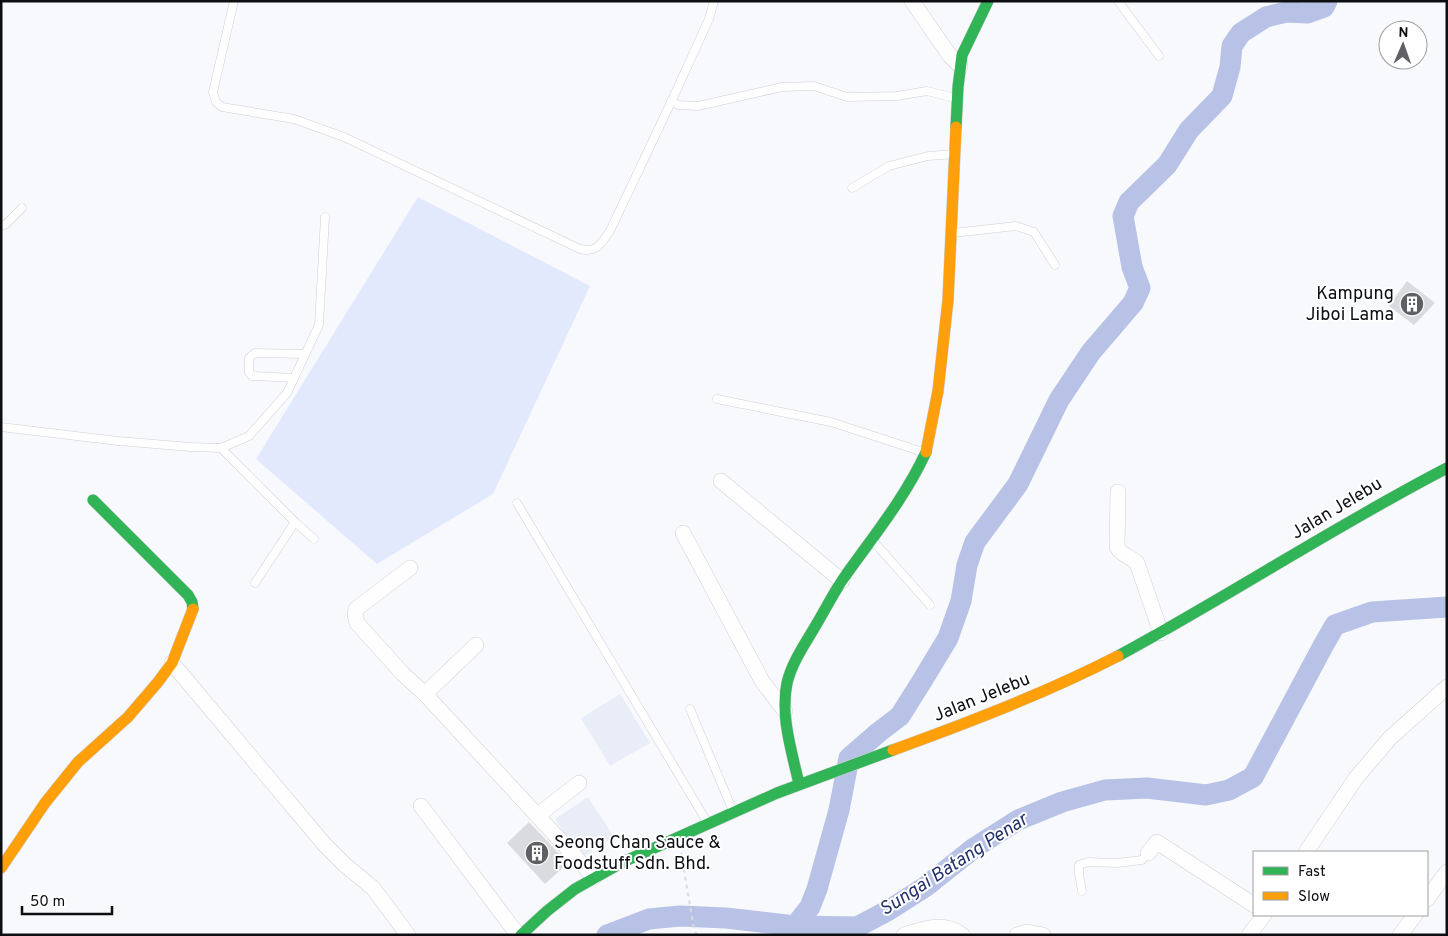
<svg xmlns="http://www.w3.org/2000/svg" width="1448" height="936" font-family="Overpass,sans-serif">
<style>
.built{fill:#e9edf8}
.green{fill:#e3e9fc}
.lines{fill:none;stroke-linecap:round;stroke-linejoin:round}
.river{stroke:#b7c2e6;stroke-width:21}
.building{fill:#d9dbdf}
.lane-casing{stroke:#cfd0d4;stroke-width:9}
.street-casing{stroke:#cfd0d4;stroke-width:16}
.fast-casing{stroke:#cfd0d4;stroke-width:12}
.slow-casing{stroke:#cfd0d4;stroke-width:12}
.path{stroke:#dcdcdd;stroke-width:2;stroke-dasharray:4 4;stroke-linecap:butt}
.lane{stroke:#fefeff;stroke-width:8}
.street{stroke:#fefeff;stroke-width:15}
.fast{stroke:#30b455;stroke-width:11}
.slow{stroke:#ff9f0a;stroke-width:11}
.labels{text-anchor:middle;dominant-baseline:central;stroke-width:4;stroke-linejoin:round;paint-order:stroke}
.poi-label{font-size:18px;fill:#0c0e12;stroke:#fff;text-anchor:end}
.street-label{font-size:18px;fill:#0c0e12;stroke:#fff}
.water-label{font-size:19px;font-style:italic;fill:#23316c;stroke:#fff}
</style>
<rect width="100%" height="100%" fill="#f7f9fc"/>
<g class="built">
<path d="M620 694 650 743 610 766 581 718Z"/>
<path d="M588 797 614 837 581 858 555 819Z"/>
</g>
<path class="green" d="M418 197 590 286 493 494 377 564 256 459Z"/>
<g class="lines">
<g class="river">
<path d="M795 926 810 907 817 889 839 810 849 758 879 732 900 716 922 681 948 638 961 601 967 565 975 542 1018 484 1059 400 1091 352 1133 303 1140 288 1132 267 1123 216 1129 202 1167 165 1189 130 1222 96 1230 67 1232 46 1241 33 1266 17 1286 12 1307 13 1324 7 1327 1"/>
<path d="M607 935 649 919 680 916 726 918 795 926 857 927 889 910 925 887 974 848 1018 820 1062 802 1105 790 1147 788 1206 795 1229 790 1253 777 1323 646 1335 625 1372 612 1447 607"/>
</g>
</g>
<g class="building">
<path d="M1407 281 1435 303 1414 325 1389 306Z"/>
<path d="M529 822 568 863 545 884 507 843Z"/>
</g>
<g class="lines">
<g class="lane-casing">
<g id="lane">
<path d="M234 1 213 92 216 102 222 107 294 119 344 137 580 249C598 253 600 244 610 231L673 98 709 19 714 1"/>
<path d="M1118 1 1159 56"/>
<path d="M671 101 678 105 698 106 782 87 814 86 847 97 897 96 927 91 955 98"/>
<path d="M852 188 889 166 928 156 955 154"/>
<path d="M1 226 6 224 22 208"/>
<path d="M953 233 1016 226 1034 232 1055 265"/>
<path d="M294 378 252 376 249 372V358L255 353 305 354"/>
<path d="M717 399 831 422 926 453"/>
<path d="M1 427 118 441 191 447 221 448 249 436 287 393 319 325 325 217"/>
<path d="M221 448 295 522 314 539"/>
<path d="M517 503 707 822"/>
<path d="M874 542 930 605"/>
<path d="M255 583 295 522"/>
<path d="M690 709 733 811"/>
<path d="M1082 891 1079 874V865L1088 862 1117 863 1142 860 1148 853"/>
</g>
</g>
<g class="street-casing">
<g id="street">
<path d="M912 1 950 56 960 66"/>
<path d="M721 481 842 581"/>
<path d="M1118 492 1117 547C1121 555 1131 557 1137 563L1161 633"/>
<path d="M683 533 762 681 785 711"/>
<path d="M410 568 356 609 355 614 357 623 403 674 425 694 594 877"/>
<path d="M172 663 324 844 345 865 373 888 408 935"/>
<path d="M425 694 476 645"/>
<path d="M421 806 518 935"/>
<path d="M538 815 579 783"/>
<path d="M1306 852 1356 778 1390 738 1447 687"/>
<path d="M1148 853 1157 842 1254 905"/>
<path d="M1427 899 1447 872"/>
<path d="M904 935C922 929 945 921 962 935"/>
<path d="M1017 935 1027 932 1043 935"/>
<path d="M1249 935 1264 915"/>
<path d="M1400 935 1415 915"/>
</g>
</g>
<g class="fast-casing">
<g id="fast">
<path d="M956 127 958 87 962 55 988 1"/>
<path d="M93 500 188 595 192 602 193 609"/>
<path d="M1118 656C1229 596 1335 526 1447 468"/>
<path d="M799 784C792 752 780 716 787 683 792 662 805 644 816 625 825 610 833 594 843 579 872 538 905 498 926 452"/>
<path d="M521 935 547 911 575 889 623 862 777 793 893 750"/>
</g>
</g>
<g class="slow-casing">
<g id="slow">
<path d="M926 452 938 391 948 300 956 127"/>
<path d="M893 750C970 722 1046 693 1118 656"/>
<path d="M1 868 45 803 78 762 128 717 158 682 172 663 193 609"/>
</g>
</g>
<path class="path" d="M681 853 694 929 697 935"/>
<use href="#lane" class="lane"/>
<use href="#street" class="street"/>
<use href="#fast" class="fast"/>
<use href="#slow" class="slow"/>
</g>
<defs>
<g id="building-disc" transform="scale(1.25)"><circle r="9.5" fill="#5e6064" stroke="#fff"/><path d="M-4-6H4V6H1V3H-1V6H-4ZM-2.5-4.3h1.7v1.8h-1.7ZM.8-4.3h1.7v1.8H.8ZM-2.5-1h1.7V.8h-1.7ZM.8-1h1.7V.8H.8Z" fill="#fff"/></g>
</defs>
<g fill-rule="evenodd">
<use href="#building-disc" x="1412" y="304"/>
<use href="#building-disc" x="537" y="853"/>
</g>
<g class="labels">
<g class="poi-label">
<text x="1394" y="294">Kampung<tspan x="1394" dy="21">Jiboi Lama</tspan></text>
<text x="554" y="843" text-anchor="start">Seong Chan Sauce &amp;<tspan x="554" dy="21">Foodstuff Sdn. Bhd.</tspan></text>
</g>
<g class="street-label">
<text transform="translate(1337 509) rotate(-31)">Jalan Jelebu</text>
<text transform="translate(982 698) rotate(-22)">Jalan Jelebu</text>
</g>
<g class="water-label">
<text transform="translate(954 865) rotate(-33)">Sungai Batang Penar</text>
</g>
</g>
<rect width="1448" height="936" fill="none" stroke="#0c0e12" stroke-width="5"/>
<rect x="1253" y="851" width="175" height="65" fill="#ffffff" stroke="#9e9fa0"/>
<rect x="1263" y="867" width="25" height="8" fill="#30b455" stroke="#9e9fa0"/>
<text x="1298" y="876" font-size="15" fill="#0c0e12">Fast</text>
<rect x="1263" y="892" width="25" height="8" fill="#ff9f0a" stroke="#9e9fa0"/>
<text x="1298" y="901" font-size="15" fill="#0c0e12">Slow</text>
<g transform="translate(1403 45) rotate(2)"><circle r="24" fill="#ffffff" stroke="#9e9fa0"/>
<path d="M0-4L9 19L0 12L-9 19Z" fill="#5e6064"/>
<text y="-8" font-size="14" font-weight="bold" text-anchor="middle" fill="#0c0e12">N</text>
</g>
<path d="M22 906v8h90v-8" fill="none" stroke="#0c0e12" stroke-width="2.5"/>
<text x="30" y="906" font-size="15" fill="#0c0e12" stroke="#ffffff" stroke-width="4" paint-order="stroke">50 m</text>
</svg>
